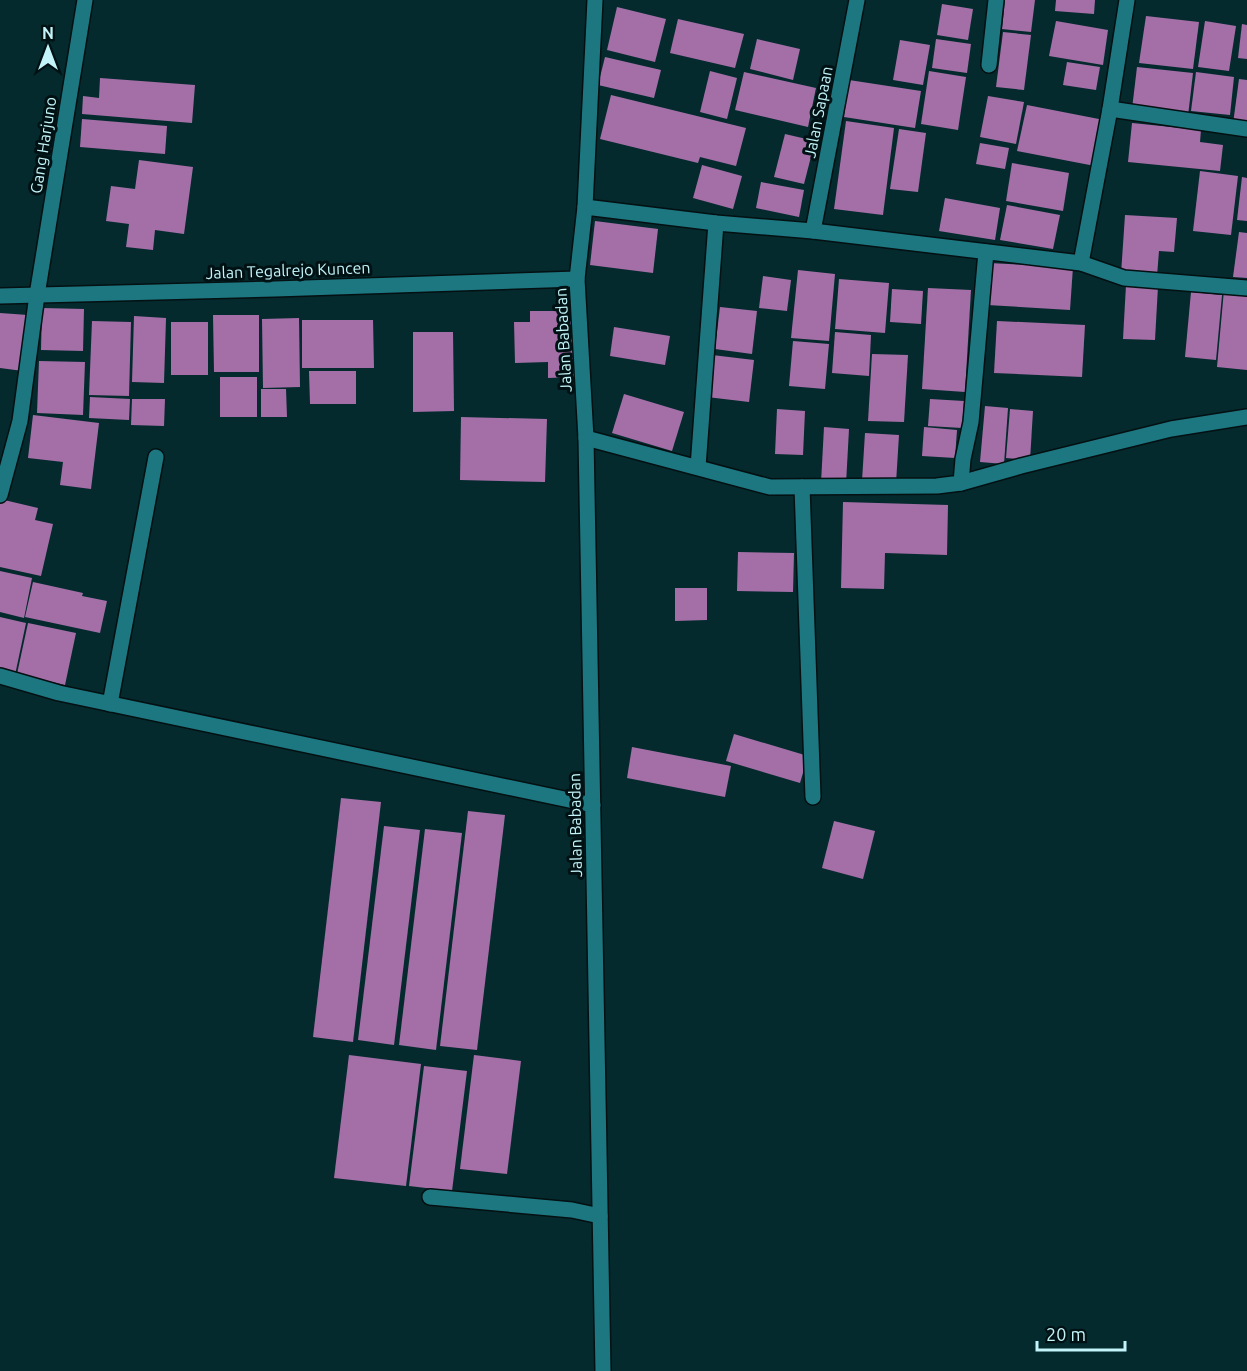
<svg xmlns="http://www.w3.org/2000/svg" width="1247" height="1371" font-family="Ubuntu,sans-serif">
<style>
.building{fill:#a46fa7}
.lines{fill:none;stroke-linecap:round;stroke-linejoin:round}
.lane-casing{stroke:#041012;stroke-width:18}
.street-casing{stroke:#041012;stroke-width:18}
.lane{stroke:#1c7780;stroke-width:15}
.street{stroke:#1c7780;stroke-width:15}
.labels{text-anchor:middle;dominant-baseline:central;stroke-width:6;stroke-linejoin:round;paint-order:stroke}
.street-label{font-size:16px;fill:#c2f4f9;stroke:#001114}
</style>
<rect width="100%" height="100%" fill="#052a2e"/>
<g class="building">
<path d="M1005 0H1035L1031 32 1002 29Z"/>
<path d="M1056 0H1095L1094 14 1055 11Z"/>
<path d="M942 4 973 9 968 40 937 35Z"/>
<path d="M617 7 666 19 655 62 607 50Z"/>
<path d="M1146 16 1199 22 1193 69 1139 63Z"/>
<path d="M678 19 744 34 735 68 670 53Z"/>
<path d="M1056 21 1108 30 1103 65 1049 56Z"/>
<path d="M1205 21 1236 26 1229 71 1198 67Z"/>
<path d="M1242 24 1247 25V59L1238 58Z"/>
<path d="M1003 32 1031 35 1024 90 996 87Z"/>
<path d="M757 39 800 49 793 80 750 69Z"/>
<path d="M936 39 971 44 967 73 932 68Z"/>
<path d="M900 40 930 45 923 85 893 80Z"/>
<path d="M605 57 661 70 654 98 598 85Z"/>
<path d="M1067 62 1100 67 1096 90 1063 85Z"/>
<path d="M1137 67 1193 73 1188 116 1132 109Z"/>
<path d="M710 71 737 78 727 119 700 112Z"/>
<path d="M929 71 966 77 958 130 921 124Z"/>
<path d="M744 72 816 88 808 127 735 110Z"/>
<path d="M1196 72 1234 77 1230 115 1191 111Z"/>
<path d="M100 78 195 85 192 123 82 114 83 96 99 98Z"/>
<path d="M1239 79 1247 80V125L1233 124Z"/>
<path d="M849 80 921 91 915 128 844 117Z"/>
<path d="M611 95 746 128 736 166 700 157 698 163 600 139Z"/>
<path d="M988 96 1024 102 1016 144 980 137Z"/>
<path d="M1027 105 1104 120 1095 166 1017 151Z"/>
<path d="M82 119 167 126 165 154 80 147Z"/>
<path d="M846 121 894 128 883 215 834 209Z"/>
<path d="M1132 123 1201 130 1200 142 1223 145 1220 171 1128 162Z"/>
<path d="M899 129 926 133 918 192 890 189Z"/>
<path d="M785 134 815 141 804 184 774 177Z"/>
<path d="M980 143 1009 148 1005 169 976 164Z"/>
<path d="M139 160 193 167 184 234 155 230 153 250 126 247 129 224 106 221 111 186 135 189Z"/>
<path d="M1012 163 1069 173 1063 211 1006 201Z"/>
<path d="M702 165 742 176 733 209 693 198Z"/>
<path d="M1200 171 1238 176 1231 235 1193 231Z"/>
<path d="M1242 177 1247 178V221L1237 220Z"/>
<path d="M761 182 804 190 799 217 756 208Z"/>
<path d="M945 198 1000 208 995 240 939 231Z"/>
<path d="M1007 205 1060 215 1053 249 1000 240Z"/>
<path d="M1125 215 1177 218 1174 252 1159 251 1157 276 1121 274Z"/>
<path d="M595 221 658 229 653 273 590 265Z"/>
<path d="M1239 232 1247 233V278L1233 277Z"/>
<path d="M989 263 1073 267 1070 310 987 305Z"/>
<path d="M798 270 835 274 829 341 791 338Z"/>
<path d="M763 276 791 280 787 311 759 308Z"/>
<path d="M839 279 889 283 885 333 835 329Z"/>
<path d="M1126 285 1158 286 1155 340 1123 339Z"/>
<path d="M928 288 971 290 965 392 922 389Z"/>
<path d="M892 289 923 291 921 324 890 322Z"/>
<path d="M1224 290 1247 293V370L1217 367Z"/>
<path d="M1191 292 1222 295 1216 360 1185 357Z"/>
<path d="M720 307 757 311 752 354 715 349Z"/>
<path d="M42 308 84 309 83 351 41 350Z"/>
<path d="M530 311H558V321H573L574 377 548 378V362L515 363 514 322H530Z"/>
<path d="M0 313 28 315 23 371 0 368Z"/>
<path d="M213 315H259V372H214Z"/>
<path d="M134 316 166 318 164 383 132 382Z"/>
<path d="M299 318 300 387 263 388 262 319Z"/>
<path d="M302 320H373L374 368H302Z"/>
<path d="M92 321 131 322 129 396 89 395Z"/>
<path d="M997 321 1085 325 1082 377 994 373Z"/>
<rect x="171" y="322" width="37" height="53"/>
<path d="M614 327 670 336 665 365 610 356Z"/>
<path d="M413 332H453L454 411 413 412Z"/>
<path d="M835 332 871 335 869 376 832 373Z"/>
<path d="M793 341 829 344 825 389 789 386Z"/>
<path d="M872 354 908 355 904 422 868 421Z"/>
<path d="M712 355 754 360 749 402 707 397Z"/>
<path d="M39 361 85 362 83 415 37 413Z"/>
<path d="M309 371H356V404H310Z"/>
<rect x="220" y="377" width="37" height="40"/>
<path d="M261 389H286L287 417H261Z"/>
<path d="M624 394 684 412 672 451 612 433Z"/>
<path d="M90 397 130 399 129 420 89 418Z"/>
<path d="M132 399H165L164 426 131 425Z"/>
<path d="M930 399 964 401 962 428 928 426Z"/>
<path d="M985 406 1008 408 1004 464 980 462Z"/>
<path d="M777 409 805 411 803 455 775 454Z"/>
<path d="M1010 409 1033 411 1030 460 1006 458Z"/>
<path d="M33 415 99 423 91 489 60 485 63 462 28 458Z"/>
<path d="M461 417 547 419 545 482 460 480Z"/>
<path d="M824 427 849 429 846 484 821 483Z"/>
<path d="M924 427 957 430 955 458 922 456Z"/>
<path d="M865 433 899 435 896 483 862 481Z"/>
<path d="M0 499 38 508 35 520 53 524 41 576 0 567Z"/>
<path d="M843 502 948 505 947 555 885 553 884 589 841 588Z"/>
<path d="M738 552 794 553 793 592 737 591Z"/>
<path d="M0 571 32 578 24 618 0 612Z"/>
<path d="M33 582 83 593 82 596 107 601 100 633 25 617Z"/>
<path d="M675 588H707V620L675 621Z"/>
<path d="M0 617 26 623 15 675 0 672Z"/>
<path d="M28 623 76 633 65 685 17 674Z"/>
<path d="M734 734 808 756 800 783 726 761Z"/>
<path d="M632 747 731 766 725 797 627 778Z"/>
<path d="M341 798 381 802 353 1042 313 1037Z"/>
<path d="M468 811 505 815 477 1050 440 1046Z"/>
<path d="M834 821 875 831 863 879 822 868Z"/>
<path d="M384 826 420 830 394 1045 358 1040Z"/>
<path d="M425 829 462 833 436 1050 399 1045Z"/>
<path d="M349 1055 421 1064 406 1186 334 1178Z"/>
<path d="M474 1055 521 1061 507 1174 460 1169Z"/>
<path d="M424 1066 467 1071 452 1191 409 1186Z"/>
</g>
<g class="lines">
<g class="lane-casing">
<path id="lane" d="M430 1197 572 1210 600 1216"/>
</g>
<g class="street-casing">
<g id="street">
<path d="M595 0 585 207 577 279 586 438 603 1371"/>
<path d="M989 65 996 0"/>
<path d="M1110 109 1247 129"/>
<path d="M585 207 716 223 813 231 1081 263 1124 278 1247 288"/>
<path d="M813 231 857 0"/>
<path d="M1081 263 1110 109 1127 0"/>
<path d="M0 296 275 289 577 279"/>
<path d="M586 438 770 487 937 486 961 483 963 459 971 422 986 252"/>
<path d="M698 467 716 223"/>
<path d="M961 483 1021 466 1171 429 1247 417"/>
<path d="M802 487 813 797"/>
<path d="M0 495 20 421 37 295 85 0"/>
<path d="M0 676 59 693 593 805"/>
<path d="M110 704 156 457"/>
</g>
</g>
<use href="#lane" class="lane"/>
<use href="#street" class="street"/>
</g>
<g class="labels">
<g class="street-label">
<text transform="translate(818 112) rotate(-79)">Jalan Sapaan</text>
<text transform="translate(43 145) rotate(-81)">Gang Harjuno</text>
<text transform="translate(288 270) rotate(-2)">Jalan Tegalrejo Kuncen</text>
<text transform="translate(563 340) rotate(-93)">Jalan Babadan</text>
<text transform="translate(575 825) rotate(-91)">Jalan Babadan</text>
</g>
</g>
<g transform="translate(48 48)" stroke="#001114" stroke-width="4.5" paint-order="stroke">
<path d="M0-4.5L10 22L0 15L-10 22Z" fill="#c2f4f9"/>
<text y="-9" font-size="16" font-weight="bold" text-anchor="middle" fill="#c2f4f9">N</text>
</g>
<path d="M1037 1341v9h88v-9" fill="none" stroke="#c2f4f9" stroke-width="3"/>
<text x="1046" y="1341" font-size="18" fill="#c2f4f9" stroke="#001114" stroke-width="4.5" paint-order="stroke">20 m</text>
</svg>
